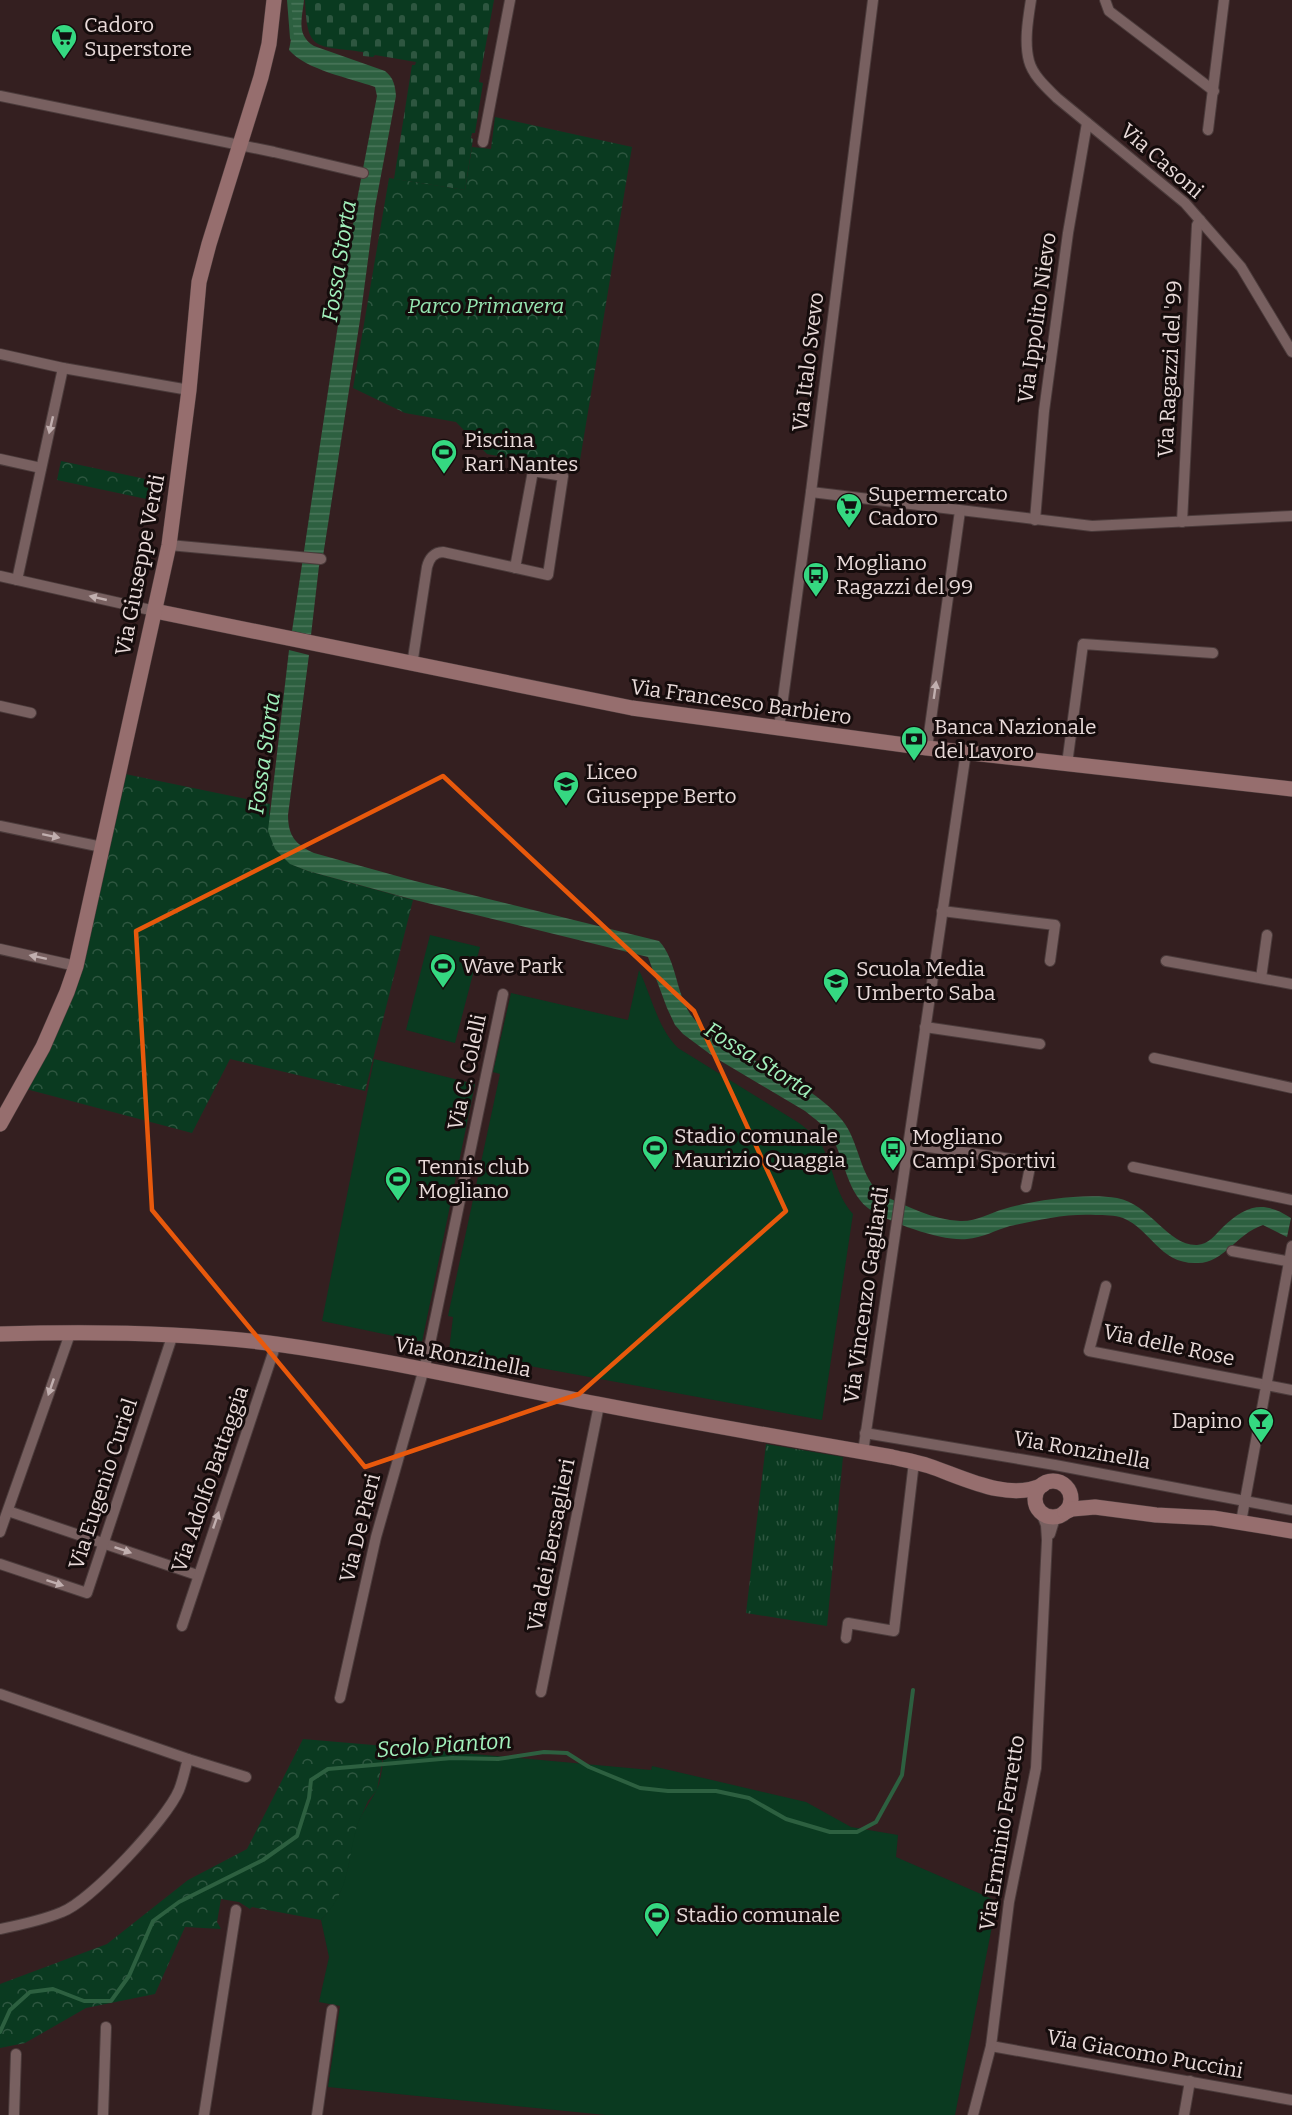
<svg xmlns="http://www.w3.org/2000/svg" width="1292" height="2115" font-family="Bitter,serif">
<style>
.grass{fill:url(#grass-tufts)}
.cemetery{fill:url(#cemetery-stones)}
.park{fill:url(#park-crowns)}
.pitch{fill:#0a3a20}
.water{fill:url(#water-rules)}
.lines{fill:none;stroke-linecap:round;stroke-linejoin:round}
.stream{stroke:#2d6040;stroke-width:4}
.street-casing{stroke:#4b3b3b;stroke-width:12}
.secondary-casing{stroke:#4b3b3b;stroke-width:16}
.street{stroke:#786060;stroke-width:10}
.secondary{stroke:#966e6e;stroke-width:15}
.oneway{fill:#c1afaf}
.marked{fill:none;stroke:#e8590c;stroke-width:4.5;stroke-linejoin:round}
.labels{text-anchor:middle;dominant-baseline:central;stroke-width:6;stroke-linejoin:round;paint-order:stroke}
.poi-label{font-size:21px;fill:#e8dad9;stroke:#150c0c;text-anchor:start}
.street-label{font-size:21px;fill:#e8dad9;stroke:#150c0c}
.park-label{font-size:21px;font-style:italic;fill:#97e6b1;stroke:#150c0c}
.water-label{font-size:22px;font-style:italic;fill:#a2f1bc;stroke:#150c0c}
</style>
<defs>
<pattern id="grass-tufts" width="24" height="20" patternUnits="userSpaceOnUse" patternTransform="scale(1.5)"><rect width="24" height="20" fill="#0a3a20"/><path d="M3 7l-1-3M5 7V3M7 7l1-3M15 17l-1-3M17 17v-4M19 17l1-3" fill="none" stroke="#2e5640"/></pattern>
<pattern id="cemetery-stones" width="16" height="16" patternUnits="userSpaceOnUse" patternTransform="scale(1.5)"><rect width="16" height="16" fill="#0a3a20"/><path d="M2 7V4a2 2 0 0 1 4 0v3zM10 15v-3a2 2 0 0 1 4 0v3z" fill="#2e5640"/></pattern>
<pattern id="park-crowns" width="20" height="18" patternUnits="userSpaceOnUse" patternTransform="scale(1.5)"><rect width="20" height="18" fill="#0a3a20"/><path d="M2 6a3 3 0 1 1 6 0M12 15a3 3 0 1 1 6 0" fill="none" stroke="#2e5640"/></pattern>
<pattern id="water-rules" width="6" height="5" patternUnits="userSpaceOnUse" patternTransform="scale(1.5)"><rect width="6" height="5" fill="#2d6040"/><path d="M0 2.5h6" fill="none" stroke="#4b765b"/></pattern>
</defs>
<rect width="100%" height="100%" fill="#341f20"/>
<path class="grass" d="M766 1444 843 1457 827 1626 746 1613Z"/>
<path class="cemetery" d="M305 0H494L479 82 483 83 475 133H472L471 138 473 139 465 190 394 179 412 65H415L416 62 375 55 373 57 363 56V52C316 45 307 53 305 0Z"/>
<g class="park">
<path d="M495 117 632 147 579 466 526 461 487 454 456 422 405 413 353 388 389 178 465 190 472 147 491 149Z"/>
<path d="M61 461 155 481 151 500 57 480Z"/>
<path d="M125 774 270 804 269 814 291 864 308 871 413 900 365 1091 230 1059 192 1133 26 1089 47 1051Z"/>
<path d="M303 1739 385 1746 377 1790 368 1801 358 1824 345 1883 334 1906 321 1920 252 1907 250 1909 239 1902 221 1899 217 1922 221 1929 185 1927 155 1994 86 2008 25 2043 0 2048V1984L107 1944 188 1880 247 1849Z"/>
</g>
<g class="pitch">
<path d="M430 935 480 947 455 1043 406 1030Z"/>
<path d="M639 970C652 997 657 1027 678 1048L799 1123C808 1130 817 1136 822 1146 834 1169 835 1194 853 1214L822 1420 449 1351 453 1317 448 1316 500 1074 493 1072 511 993 628 1020Z"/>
<path d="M374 1059 475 1084 422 1342 322 1321Z"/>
<path d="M385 1746 651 1770 652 1766 806 1802 851 1827 898 1835 896 1857 997 1901 955 2115H606L328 2087 340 2006 319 2002 329 1957 321 1920C352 1888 346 1861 358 1823 363 1811 370 1802 376 1791 382 1781 383 1758 385 1746Z"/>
</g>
<g class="water">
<path d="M290 0H304C302 19 296 35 314 46L385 71C394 78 395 86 396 96L375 207 360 320 323 556 319 566 311 635 292 631 356 205 377 96 375 87C350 78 306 70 289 50L292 34Z"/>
<path d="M289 650 309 655 288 815C288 836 296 845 314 853L415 881 659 941C679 962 675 1002 698 1023 738 1060 808 1078 842 1120 860 1142 859 1177 882 1195 907 1206 933 1220 960 1221 975 1222 990 1213 1004 1209 1035 1200 1085 1193 1117 1198 1150 1204 1168 1246 1197 1245 1209 1244 1215 1235 1223 1227 1246 1205 1264 1200 1291 1218L1287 1237 1263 1225C1236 1234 1224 1263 1198 1263 1160 1265 1152 1230 1123 1218 1115 1215 1104 1215 1096 1215 1068 1213 1037 1220 1010 1226 996 1230 982 1238 967 1239 944 1242 891 1223 872 1211 846 1194 846 1160 831 1136 825 1126 815 1119 805 1111L714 1057 683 1034 675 1025 667 1008 648 957 411 899 308 871 290 864 275 849 268 831Z"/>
</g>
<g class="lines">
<g class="stream">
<path d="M289 0 292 38"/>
<path d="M0 2032 10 2010 30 1992 53 1989 84 2001H111L129 1976 153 1921 179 1902 263 1860 297 1836 309 1798 311 1780 328 1769 452 1758 498 1759 544 1752 567 1753 589 1767 640 1788 668 1791H716L749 1798 786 1819 830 1832H857L876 1822 902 1775 913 1690"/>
</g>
<g class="street-casing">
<g id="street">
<path d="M1031 0C1028 19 1024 42 1029 61 1033 76 1047 88 1057 98L1185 203 1241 267 1292 352"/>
<path d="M1105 0 1109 11 1214 91"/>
<path d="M0 96 274 152 363 173"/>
<path d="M1208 130 1224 0"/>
<path d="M483 142 510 0"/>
<path d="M0 354 63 368 189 390"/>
<path d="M0 459 41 468"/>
<path d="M811 492 1092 526 1292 516"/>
<path d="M1035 520 1044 411 1068 233 1087 123"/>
<path d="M1182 522 1197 225 1200 220"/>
<path d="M169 545 321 559"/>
<path d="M0 576 155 611"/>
<path d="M17 580 63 368"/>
<path d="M412 665 427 567C429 559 434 552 443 552L548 575 563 476 533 471 515 568"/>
<path d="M0 706 31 713"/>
<path d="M779 728 811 492 873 0"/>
<path d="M927 748 960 511"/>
<path d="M1067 764 1083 644 1213 653"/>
<path d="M0 826 102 847"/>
<path d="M942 911 1055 925 1050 961"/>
<path d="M0 949 76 966"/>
<path d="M1166 961 1292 984"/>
<path d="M1261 978 1267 935"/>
<path d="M925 1027 1040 1044"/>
<path d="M1154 1058 1292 1088"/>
<path d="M908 1144 1031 1162 1026 1187"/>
<path d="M1133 1167 1292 1200"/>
<path d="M1232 1251 1292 1262"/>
<path d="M1106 1286 1089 1351 1292 1390"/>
<path d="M865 1433 1055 1465 1292 1510"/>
<path d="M863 1452 966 752"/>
<path d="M8 1511 197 1575"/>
<path d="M1241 1522 1292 1246"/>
<path d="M0 1532 71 1331"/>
<path d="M1050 1534 1054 1521 1061 1515"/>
<path d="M0 1564 87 1593 173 1334"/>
<path d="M182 1626 276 1344"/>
<path d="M846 1638 848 1623 894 1631 914 1462"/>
<path d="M541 1692 599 1405"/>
<path d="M0 1694 188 1759 246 1777"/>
<path d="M340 1698 376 1537 427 1358 503 994"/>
<path d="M0 1929C20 1925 43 1920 62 1912 91 1901 167 1819 179 1790 183 1780 185 1769 188 1759"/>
<path d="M991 2046 1292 2100"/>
<path d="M14 2115 16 2054"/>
<path d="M103 2115 106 2027"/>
<path d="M204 2115 236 1910"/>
<path d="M317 2115 332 2010"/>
<path d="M973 2115 991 2046 1009 1902 1036 1768 1047 1540 1046 1525 1041 1512"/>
<path d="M1184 2115 1190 2081"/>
</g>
</g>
<g class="secondary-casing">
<g id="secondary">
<path d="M155 611 632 708 927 748 1292 789"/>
<path d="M0 1124 43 1047 67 992 76 966 169 545 189 390 199 282 209 244 261 77 269 44 274 0"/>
<path d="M0 1334C92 1331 185 1332 276 1344 384 1359 491 1384 598 1404 696 1423 794 1440 892 1457 905 1460 917 1462 929 1466 962 1477 1008 1502 1043 1485"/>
<circle cx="1053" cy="1499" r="18"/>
<path d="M1065 1512 1072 1509 1095 1507 1156 1515 1213 1518 1292 1531"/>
</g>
</g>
<use href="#street" class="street"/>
<use href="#secondary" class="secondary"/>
</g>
<defs><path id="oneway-solid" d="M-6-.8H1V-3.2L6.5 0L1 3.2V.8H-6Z" transform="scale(1.5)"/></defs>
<g class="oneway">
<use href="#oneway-solid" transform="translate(51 425) rotate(103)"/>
<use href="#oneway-solid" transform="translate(98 598) rotate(-167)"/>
<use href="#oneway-solid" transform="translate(935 690) rotate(-82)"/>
<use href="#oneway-solid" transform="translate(51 836) rotate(12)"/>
<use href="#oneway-solid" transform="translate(38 957) rotate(-168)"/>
<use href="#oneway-solid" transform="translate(51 1387) rotate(109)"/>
<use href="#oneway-solid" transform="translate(216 1520) rotate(-71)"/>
<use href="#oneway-solid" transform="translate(123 1550) rotate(19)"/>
<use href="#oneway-solid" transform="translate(55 1583) rotate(18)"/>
</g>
<path class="marked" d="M443 776 694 1011 786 1211 579 1394 365 1467 152 1210 136 931Z"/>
<defs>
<g id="supermarket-pin" transform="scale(1.35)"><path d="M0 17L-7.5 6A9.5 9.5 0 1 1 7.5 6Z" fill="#35d881" stroke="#150c0c"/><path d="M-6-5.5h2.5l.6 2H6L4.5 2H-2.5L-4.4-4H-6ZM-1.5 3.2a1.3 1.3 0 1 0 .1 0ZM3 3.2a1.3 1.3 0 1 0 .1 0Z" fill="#111"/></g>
<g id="stadium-pin" transform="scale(1.35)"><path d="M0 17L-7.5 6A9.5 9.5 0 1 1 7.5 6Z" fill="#35d881" stroke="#150c0c"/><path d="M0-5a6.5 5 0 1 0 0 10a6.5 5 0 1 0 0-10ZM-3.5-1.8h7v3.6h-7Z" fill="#111"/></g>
<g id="bus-pin" transform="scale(1.35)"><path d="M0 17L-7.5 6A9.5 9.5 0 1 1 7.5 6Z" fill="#35d881" stroke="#150c0c"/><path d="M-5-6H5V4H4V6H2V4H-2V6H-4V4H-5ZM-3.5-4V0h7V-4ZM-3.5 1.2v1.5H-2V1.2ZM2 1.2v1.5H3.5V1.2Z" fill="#111"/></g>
<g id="bank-pin" transform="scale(1.35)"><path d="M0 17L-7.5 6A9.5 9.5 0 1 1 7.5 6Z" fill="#35d881" stroke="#150c0c"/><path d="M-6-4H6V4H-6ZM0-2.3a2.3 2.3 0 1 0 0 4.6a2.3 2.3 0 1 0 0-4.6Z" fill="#111"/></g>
<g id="school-pin" transform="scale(1.35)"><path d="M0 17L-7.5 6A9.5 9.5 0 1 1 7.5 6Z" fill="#35d881" stroke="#150c0c"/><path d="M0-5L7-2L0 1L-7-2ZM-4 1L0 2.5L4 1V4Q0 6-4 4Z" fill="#111"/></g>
<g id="bar-pin" transform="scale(1.35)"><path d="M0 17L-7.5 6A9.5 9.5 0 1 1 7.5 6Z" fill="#35d881" stroke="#150c0c"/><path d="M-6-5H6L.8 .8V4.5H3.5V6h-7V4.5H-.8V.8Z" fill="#111"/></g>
</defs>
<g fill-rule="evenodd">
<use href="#supermarket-pin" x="64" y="37"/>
<use href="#stadium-pin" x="444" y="452"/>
<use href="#supermarket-pin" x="849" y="506"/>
<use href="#bus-pin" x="816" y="575"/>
<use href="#bank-pin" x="914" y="739"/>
<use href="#school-pin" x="566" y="784"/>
<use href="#stadium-pin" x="443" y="966"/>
<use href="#school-pin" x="836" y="981"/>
<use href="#stadium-pin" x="655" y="1148"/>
<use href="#bus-pin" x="893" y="1149"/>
<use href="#stadium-pin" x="398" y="1179"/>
<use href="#bar-pin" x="1261" y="1421"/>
<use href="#stadium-pin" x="657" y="1915"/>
</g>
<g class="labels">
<g class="poi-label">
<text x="84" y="25">Cadoro<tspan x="84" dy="24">Superstore</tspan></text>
<text x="464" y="440">Piscina<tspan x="464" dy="24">Rari Nantes</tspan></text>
<text x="868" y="494">Supermercato<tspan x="868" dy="24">Cadoro</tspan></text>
<text x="836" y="563">Mogliano<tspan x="836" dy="24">Ragazzi del 99</tspan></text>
<text x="934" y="727">Banca Nazionale<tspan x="934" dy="24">del Lavoro</tspan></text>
<text x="586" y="772">Liceo<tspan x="586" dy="24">Giuseppe Berto</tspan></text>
<text x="462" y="966">Wave Park</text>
<text x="856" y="969">Scuola Media<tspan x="856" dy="24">Umberto Saba</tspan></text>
<text x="674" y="1136">Stadio comunale<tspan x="674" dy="24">Maurizio Quaggia</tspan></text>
<text x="912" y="1137">Mogliano<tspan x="912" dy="24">Campi Sportivi</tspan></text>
<text x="418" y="1167">Tennis club<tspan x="418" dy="24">Mogliano</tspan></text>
<text x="1242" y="1421" text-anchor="end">Dapino</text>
<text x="676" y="1915">Stadio comunale</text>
</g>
<g class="street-label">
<text transform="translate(1162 161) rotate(41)">Via Casoni</text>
<text transform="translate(1037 318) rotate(-82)">Via Ippolito Nievo</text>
<text transform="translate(808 362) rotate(-83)">Via Italo Svevo</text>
<text transform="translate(1170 369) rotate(-87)">Via Ragazzi del '99</text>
<text transform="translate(140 565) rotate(-79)">Via Giuseppe Verdi</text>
<text transform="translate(741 702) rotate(8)">Via Francesco Barbiero</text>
<text transform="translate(467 1072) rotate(-78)">Via C. Colelli</text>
<text transform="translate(866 1295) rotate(-82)">Via Vincenzo Gagliardi</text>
<text transform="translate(1169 1345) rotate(12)">Via delle Rose</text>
<text transform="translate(463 1357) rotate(11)">Via Ronzinella</text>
<text transform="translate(1082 1450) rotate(10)">Via Ronzinella</text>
<text transform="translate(210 1479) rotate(-71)">Via Adolfo Battaggia</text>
<text transform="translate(103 1484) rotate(-72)">Via Eugenio Curiel</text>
<text transform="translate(360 1528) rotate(-76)">Via De Pieri</text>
<text transform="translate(551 1545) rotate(-79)">Via dei Bersaglieri</text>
<text transform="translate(1002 1833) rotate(-81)">Via Erminio Ferretto</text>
<text transform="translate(1145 2054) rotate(10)">Via Giacomo Puccini</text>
</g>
<g class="park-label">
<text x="486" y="306">Parco Primavera</text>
</g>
<g class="water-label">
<text transform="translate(339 261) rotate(-81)">Fossa Storta</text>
<text transform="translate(264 753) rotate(-82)">Fossa Storta</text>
<text transform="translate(759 1060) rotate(32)">Fossa Storta</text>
<text transform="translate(444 1745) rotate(-4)">Scolo Pianton</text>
</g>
</g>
</svg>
